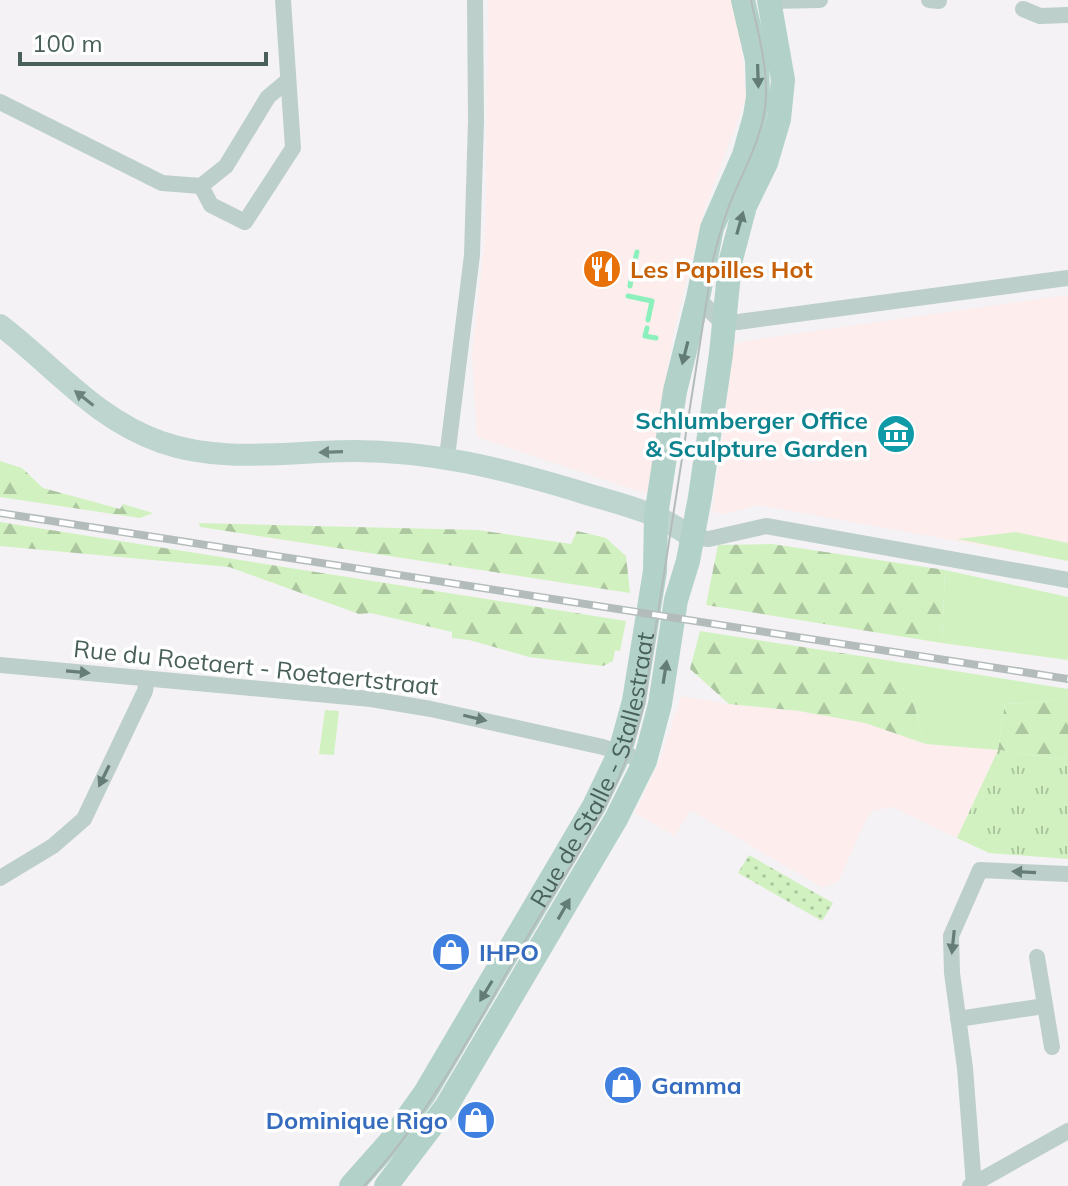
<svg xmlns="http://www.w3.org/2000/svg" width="1068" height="1186" font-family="Mulish,sans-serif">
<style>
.commercial{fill:#fdeded}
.grass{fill:#d1f2c0}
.forest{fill:url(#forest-firs)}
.park{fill:url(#park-tufts)}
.garden{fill:url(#garden-dots)}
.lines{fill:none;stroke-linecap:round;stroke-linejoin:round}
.stream{stroke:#8cf0bc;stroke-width:5}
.street{stroke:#bdcfca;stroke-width:16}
.secondary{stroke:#bdd4cf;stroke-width:22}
.primary{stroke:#b1d1c9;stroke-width:24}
.tram{stroke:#b4bcbb;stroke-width:2}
.rail-casing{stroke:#b4bcbb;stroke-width:8}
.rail{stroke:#fff;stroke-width:5;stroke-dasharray:15;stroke-linecap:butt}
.oneway{fill:#637c76}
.oneway2{fill:#6c837d}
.oneway3{fill:#667c76}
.labels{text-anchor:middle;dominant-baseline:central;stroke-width:7;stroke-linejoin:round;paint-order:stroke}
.food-label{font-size:24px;font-weight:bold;fill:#c56008;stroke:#fff;text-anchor:start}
.culture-label{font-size:24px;font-weight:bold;fill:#0d838f;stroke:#fff;text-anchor:end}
.street-label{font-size:24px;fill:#49605a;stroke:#fff}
.shop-label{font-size:24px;font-weight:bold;fill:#366cbe;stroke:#fff;text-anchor:start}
</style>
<defs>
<pattern id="forest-firs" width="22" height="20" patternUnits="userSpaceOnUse" patternTransform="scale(2)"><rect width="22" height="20" fill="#d1f2c0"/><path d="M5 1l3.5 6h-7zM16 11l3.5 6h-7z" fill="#acc79f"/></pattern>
<pattern id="park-tufts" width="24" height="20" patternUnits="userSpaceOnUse" patternTransform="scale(2)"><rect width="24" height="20" fill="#d1f2c0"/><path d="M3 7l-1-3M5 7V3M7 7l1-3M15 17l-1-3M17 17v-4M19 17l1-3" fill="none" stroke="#acc79f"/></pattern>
<pattern id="garden-dots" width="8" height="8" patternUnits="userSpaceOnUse" patternTransform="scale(2)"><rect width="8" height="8" fill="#d1f2c0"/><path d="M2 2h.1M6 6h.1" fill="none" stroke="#acc79f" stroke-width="1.8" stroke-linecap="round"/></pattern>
</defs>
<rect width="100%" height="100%" fill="#f4f2f4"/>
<g class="commercial">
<path d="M488 0H735L739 15 746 98 705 208 674 330 647 494 477 437 472 354 485 238Z"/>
<path d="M1068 295V561L758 505 724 514 712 512 725 421 732 345 751 340Z"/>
<path d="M681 696 729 704 799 711 865 723 926 744 998 750 957 838 892 807 873 811 867 818 838 882 822 887 690 810 675 836 635 813 661 758Z"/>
</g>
<g class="grass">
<path d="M1016 532 1068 543V561L957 539Z"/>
<path d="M945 570 1068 597V660L942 643Z"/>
<path d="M867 657 1068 689V698L1025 704 1005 703 998 750 926 744 911 696Z"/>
<path d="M325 710 339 711 334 755 319 754Z"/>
</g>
<g class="forest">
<path d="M0 461 22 468 43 488 120 509 123 504 153 513 140 518 0 497Z"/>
<path d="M0 522 626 621 620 651 615 650 613 661 603 666 529 657 469 640 452 638V632L371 613 359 614 229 567 0 546Z"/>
<path d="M199 523 478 530 571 544 577 531 606 538 626 556 630 593 200 527Z"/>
<path d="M772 544 945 570 942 643 706 605 718 545Z"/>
<path d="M700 631 867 657 911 696 926 744 865 723 799 711 729 704 690 669Z"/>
<path d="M1068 698V760L998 750 1005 703 1025 704Z"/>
</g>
<path class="park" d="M998 750 1068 760V859L989 853 957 838Z"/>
<path class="garden" d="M749 855 833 903 822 921 738 873Z"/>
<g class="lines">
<g class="stream">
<path d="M635 260 637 252"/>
<path d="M630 286 633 268"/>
<path d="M628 296 652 301 648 320"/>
<path d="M647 328 645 336 656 338"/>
</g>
<g class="street">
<path d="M929 0 939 1"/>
<path d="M770 1 820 0"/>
<path d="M1023 9 1040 16 1068 15"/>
<path d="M0 102 162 183 201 186 211 205 245 222 293 148 283 0"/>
<path d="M201 186 226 166 268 97 287 81"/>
<path d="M698 298 719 320 738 322 1068 278"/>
<path d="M447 457 472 255 476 121 475 0"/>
<path d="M692 537 709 539 766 526 1068 580"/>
<path d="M0 665 371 699 431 709 603 747 645 761"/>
<path d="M0 878 53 846 84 819 145 691 147 679"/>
<path d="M1037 957 1052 1047"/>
<path d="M958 1019 1044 1006"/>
<path d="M970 1186 1068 1131"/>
<path d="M974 1186 965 1068 952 973 951 936 980 870 1068 874"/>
</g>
<path class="secondary" d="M0 325C54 366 95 419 161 442 223 464 290 451 354 451 431 451 501 468 574 490 601 499 630 505 655 516 668 521 680 530 692 537"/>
<g class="primary">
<path id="s1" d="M351 1186 390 1142 425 1093 594 806 620 752 634 701 655 571 656 516 675 391 698 298 712 228 744 155 755 116 758 97 757 60 743 0"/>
<path d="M386 1186 446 1107 616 819 645 761 660 704 676 600 688 561 700 497 721 354 730 263 745 206 766 163 779 119 783 80 769 0"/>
</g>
<path class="tram" d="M364 1186C432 1113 478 1021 528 936 572 861 626 788 644 702L713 260C718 240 723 220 731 201 745 167 764 135 766 97 767 64 758 32 751 0"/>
<g class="rail-casing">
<path id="rail" d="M0 513 1068 679"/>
</g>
<use href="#rail" class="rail"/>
</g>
<defs><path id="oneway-solid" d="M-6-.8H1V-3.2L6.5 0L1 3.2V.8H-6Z" transform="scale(2)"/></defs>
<g class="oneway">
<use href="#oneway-solid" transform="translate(758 76) rotate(88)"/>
<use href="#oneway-solid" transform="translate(740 223) rotate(-74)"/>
<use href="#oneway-solid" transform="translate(685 353) rotate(104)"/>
<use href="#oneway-solid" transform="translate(665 672) rotate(-81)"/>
<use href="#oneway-solid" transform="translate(564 909) rotate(-60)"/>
<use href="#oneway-solid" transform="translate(486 991) rotate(121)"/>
</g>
<g class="oneway2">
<use href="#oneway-solid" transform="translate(84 398) rotate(-142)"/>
<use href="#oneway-solid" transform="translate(331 452) rotate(178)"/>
</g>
<g class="oneway3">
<use href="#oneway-solid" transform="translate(78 672) rotate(5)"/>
<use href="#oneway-solid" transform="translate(475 718) rotate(13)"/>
<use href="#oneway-solid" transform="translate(104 776) rotate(116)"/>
<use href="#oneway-solid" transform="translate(1024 872) rotate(-177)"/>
<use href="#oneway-solid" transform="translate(953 942) rotate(96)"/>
</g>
<defs>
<g id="restaurant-disc" transform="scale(2)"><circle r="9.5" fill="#e8710a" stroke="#fff"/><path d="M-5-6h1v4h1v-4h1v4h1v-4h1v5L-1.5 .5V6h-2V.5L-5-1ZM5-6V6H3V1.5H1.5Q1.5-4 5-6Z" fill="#fff"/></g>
<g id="museum-disc" transform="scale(2)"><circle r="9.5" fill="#0f9aa8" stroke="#fff"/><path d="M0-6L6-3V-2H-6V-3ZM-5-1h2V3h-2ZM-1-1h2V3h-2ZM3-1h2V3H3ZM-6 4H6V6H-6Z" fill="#fff"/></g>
<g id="shop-disc" transform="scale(2)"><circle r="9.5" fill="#3f7fe0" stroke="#fff"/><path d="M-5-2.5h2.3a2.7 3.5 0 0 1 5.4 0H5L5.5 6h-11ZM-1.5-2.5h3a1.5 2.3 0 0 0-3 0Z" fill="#fff"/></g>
</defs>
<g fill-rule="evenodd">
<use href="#restaurant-disc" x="602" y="269"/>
<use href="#museum-disc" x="896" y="434"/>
<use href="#shop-disc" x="451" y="952"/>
<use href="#shop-disc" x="623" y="1085"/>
<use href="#shop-disc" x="476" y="1120"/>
</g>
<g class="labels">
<g class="food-label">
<text x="630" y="269">Les Papilles Hot</text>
</g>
<g class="culture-label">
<text x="868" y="420">Schlumberger Office<tspan x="868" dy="28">&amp; Sculpture Garden</tspan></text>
</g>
<g class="street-label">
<text transform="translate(256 667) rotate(6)">Rue du Roetaert - Roetaertstraat</text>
<text stroke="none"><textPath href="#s1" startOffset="486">Rue de Stalle - Stallestraat</textPath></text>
</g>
<g class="shop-label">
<text x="479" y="952">IHPO</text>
<text x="651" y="1085">Gamma</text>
<text x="448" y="1120" text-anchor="end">Dominique Rigo</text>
</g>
</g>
<path d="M20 52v12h246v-12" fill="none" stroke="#49605a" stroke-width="4"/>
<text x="32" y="52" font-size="24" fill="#49605a" stroke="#ffffff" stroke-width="6" paint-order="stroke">100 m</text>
</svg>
